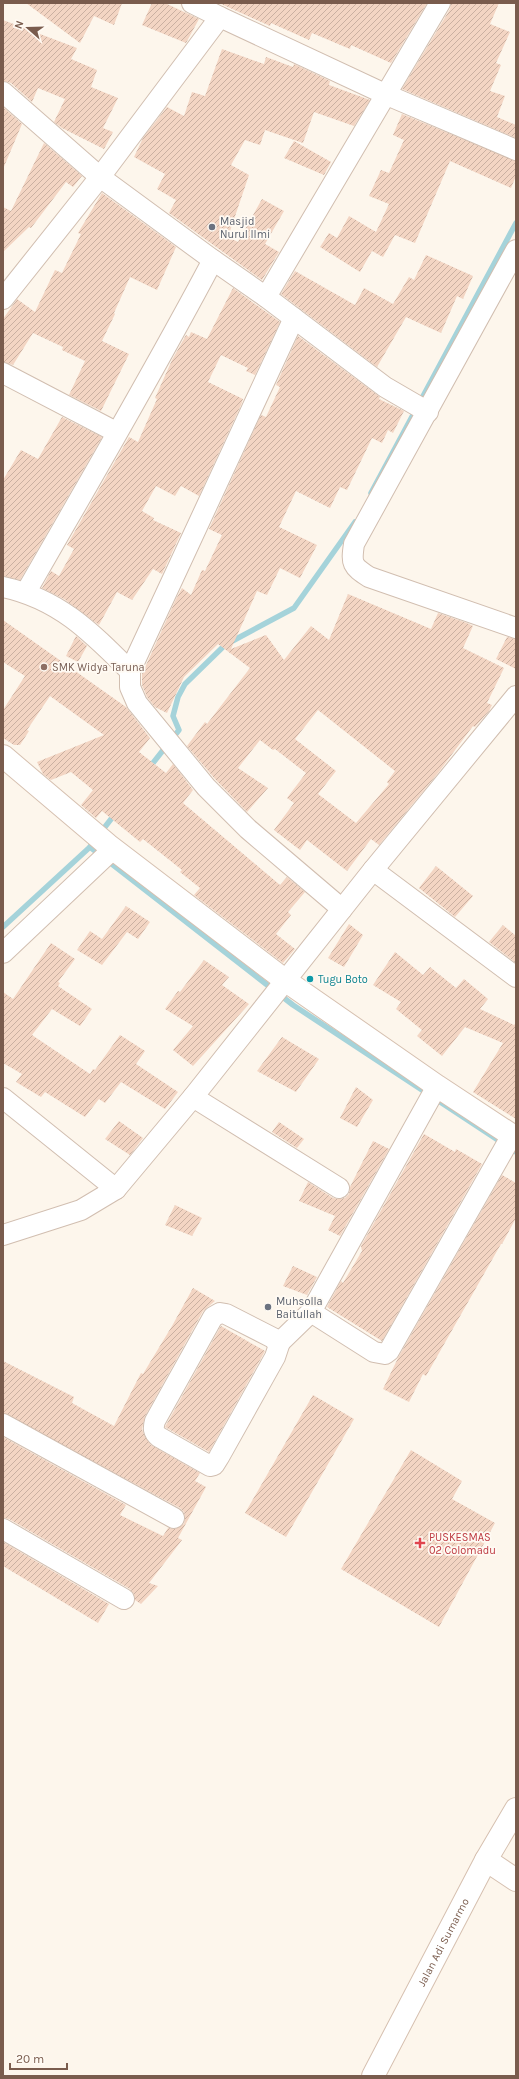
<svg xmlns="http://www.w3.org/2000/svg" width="519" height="2079" font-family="Karla,sans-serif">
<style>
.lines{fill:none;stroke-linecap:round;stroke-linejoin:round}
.stream{stroke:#a5d3da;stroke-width:5.5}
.building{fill:url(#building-hatch);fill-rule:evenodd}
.street-casing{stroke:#d1beb0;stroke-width:22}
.secondary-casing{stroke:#d6c0b0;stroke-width:24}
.street{stroke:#fff;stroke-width:20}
.secondary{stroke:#fff;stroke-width:22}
.worship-dot{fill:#6b7280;stroke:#fffaf3;stroke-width:1.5}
.education-dot{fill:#8d6e63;stroke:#fffaf3;stroke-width:1.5}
.culture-dot{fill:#0f9aa8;stroke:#fffaf3;stroke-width:1.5}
.health-dot{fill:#e0444e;stroke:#fffaf3;stroke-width:1.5}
.labels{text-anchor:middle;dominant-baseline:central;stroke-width:3.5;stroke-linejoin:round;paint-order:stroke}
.worship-label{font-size:11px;fill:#5b616d;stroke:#fffaf3;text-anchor:start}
.education-label{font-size:11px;fill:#785e54;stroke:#fffaf3;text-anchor:start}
.culture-label{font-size:11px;fill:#0d838f;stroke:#fffaf3;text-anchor:start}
.health-label{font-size:11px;fill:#be3a42;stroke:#fffaf3;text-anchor:start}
.street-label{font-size:11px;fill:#7a5c4d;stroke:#fffaf3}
</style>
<defs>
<pattern id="building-hatch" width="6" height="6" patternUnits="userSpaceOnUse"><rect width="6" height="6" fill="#f3d5c3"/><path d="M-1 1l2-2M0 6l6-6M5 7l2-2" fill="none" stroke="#cab0a1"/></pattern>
</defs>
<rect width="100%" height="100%" fill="#fdf6ec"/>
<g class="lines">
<g class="stream">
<path d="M371 493 516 223"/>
<path d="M149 768 179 730 173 716 178 697 185 684 225 645 294 608 355 522"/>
<path d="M101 832 115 814"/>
<path d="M90 847 293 1005 516 1152"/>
<path d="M3 927 90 847 96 839"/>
</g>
</g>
<g class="building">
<path d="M26 3H122L114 25 94 16 80 43Z"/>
<path d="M152 3H165L199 19 186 43 142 25Z"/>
<path d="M219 3H427L391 63 351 45 350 49 312 33 309 40 271 23 270 26Z"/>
<path d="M451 3H499L490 24 510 32 496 63 501 65 490 91 505 96 497 117 516 125V138L402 89 450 9Z"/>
<path d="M3 20 77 48 71 59 97 70 91 87 118 98 103 128 113 132 104 149 62 128 54 122 65 99 38 88 32 102 11 83 3 81Z"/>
<path d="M222 49 264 64 266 57 293 67 294 64 330 81 329 85 370 100 354 126 314 112 303 143 265 130 260 145 245 140 231 165 249 175 228 237 238 242 262 199 284 211 265 244 279 252 262 280 169 213 176 200 157 189 165 174 134 157 143 138 167 107 184 116 192 92 205 96Z"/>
<path d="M3 107 22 124 3 169Z"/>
<path d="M402 114 516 161V176L511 188 450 161 415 243 395 235 383 257 372 251 360 272 320 247 329 233 337 238 349 216 376 232 389 204 369 196 381 170 389 173 404 140 393 135Z"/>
<path d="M294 141 331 162 324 175 284 158Z"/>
<path d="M44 143 82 176 73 187 66 182 31 228 29 227 3 252V207L11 211Z"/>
<path d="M102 193 176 247 157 290 130 277 114 313 115 314 102 341 129 354 101 411 69 395 85 361 62 350 63 347 33 333 13 365 3 362V319L17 299 35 312 55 270 62 273 81 234 78 233Z"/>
<path d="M426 255 473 276 463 299 457 296 441 333 406 317 377 367 281 294 295 271 355 305 364 288 393 304 409 277 414 280Z"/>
<path d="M233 288 280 322 255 375 246 371 248 368 221 355 208 382 243 399 241 405 199 496 181 486 175 496 156 486 142 511 154 518 153 520 181 533 162 574 153 569 132 600 117 592 99 625 64 599 42 588 51 571 59 576 74 549 67 545 129 437 138 442 157 399 155 398 172 360 186 335 189 337 191 332 207 339Z"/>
<path d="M298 336 380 397 379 399 404 411 393 433 388 430 382 443 372 438 347 490 340 487 330 508 296 491 279 527 317 545 300 578 280 568 267 595 257 591 231 649 266 635 284 660 311 626 329 640 348 594 431 629 438 613 467 623 473 626 463 648 504 668 487 703 492 705 489 711 475 727 473 726 438 773 379 845 371 839 347 871 307 840 300 850 274 830 294 803 287 798 306 773 275 749 273 750 260 740 238 768 268 788 247 812 215 779 187 746 205 722 207 724 250 668 218 644 184 677 167 713 155 707 147 697 142 685V674L176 599 182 588 191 595 202 570 205 571 222 535 209 529 261 415 266 417 280 387 276 385ZM318 710 395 771 387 782 389 784 356 823 318 794 336 771 295 739Z"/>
<path d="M62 417 102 437 20 580 3 576V480L21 450 38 459Z"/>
<path d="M3 620 126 707 150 738 139 752 166 773 173 764 193 790 183 803 280 885 287 877 305 892 288 912 291 915 276 934 295 949 283 963 194 895 200 888 180 872 182 870 143 839 140 842 102 811 96 818 81 805 93 790 71 772 51 780 43 774 37 762 104 735 50 696 27 730 29 731 20 745H14L3 738V710L25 676 3 662Z"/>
<path d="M76 636 87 646 78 662 66 656Z"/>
<path d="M507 637 516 639V669L496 659Z"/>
<path d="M436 866 473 896 455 917 419 888Z"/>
<path d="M126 906 150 922 138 939 127 932 102 965 77 950 90 931 102 939Z"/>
<path d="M349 924 363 935 344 967 328 958Z"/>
<path d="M503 925 516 936V963L489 942Z"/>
<path d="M51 943 75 959 58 982 60 983 58 986 92 1009 80 1026 52 1009 32 1035 90 1074 93 1069 95 1070 120 1035 145 1051 136 1064 178 1092 165 1109 121 1082 105 1103 99 1099 85 1117 45 1092 41 1097 16 1082 22 1074 3 1063V992L13 999Z"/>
<path d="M395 952 423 975 430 967 456 988 464 979 488 999 480 1009 514 1025 516 1023V1119L473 1092 503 1043 465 1027 442 1056 417 1036 422 1030 396 1009 401 1002 373 985Z"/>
<path d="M204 960 229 977 222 985 249 1004 193 1066 173 1050 193 1026 165 1009 178 991 180 992Z"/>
<path d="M282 1037 319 1059 296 1092 257 1071Z"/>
<path d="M356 1087 373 1100 357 1127 340 1118Z"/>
<path d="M119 1121 143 1138 130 1155 105 1139Z"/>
<path d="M279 1122 304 1139 297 1148 272 1132Z"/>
<path d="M424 1134 455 1152 456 1149 482 1164 382 1341 327 1307 341 1281 343 1283 362 1251 361 1246Z"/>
<path d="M373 1141 389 1149 340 1236 328 1230 335 1216 299 1201 308 1182 333 1198 339 1199 345 1198 349 1194 350 1187Z"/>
<path d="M502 1175 516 1183V1218L502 1244H501L426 1376 423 1374 409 1402 383 1389 398 1358Z"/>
<path d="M175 1205 202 1218 192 1236 165 1225Z"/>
<path d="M293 1266 317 1277 307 1295 283 1286Z"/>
<path d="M193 1288 215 1301 203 1311 145 1416 142 1429 145 1437 151 1445 200 1473 195 1481 206 1487 178 1538 182 1540 149 1583 158 1586 141 1604 135 1600 134 1594 130 1589 9 1519 3 1518V1437L126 1505 120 1515 163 1536 168 1528 175 1529 184 1524 185 1518 184 1512 180 1508 3 1413V1361L74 1397 72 1403 114 1426 141 1373 143 1374 172 1326Z"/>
<path d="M221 1326 265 1351 209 1452 165 1427Z"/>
<path d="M313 1395 354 1419 286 1537 245 1513Z"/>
<path d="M411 1450 462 1481 452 1499 495 1523 439 1627 341 1569Z"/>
<path d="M3 1542 109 1604 98 1623 3 1566Z"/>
</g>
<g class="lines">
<g class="street-casing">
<g id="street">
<path d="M192 3 220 17"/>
<path d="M3 92 100 177 3 299"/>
<path d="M516 250 354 544C351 564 352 566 369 577L516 628"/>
<path d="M266 297 440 3"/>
<path d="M3 373 116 432"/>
<path d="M428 412 385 387 266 297 213 260 100 177 220 17 387 95 516 150"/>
<path d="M3 587C59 599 91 632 130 671V687L137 703 206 787 248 829 342 909"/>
<path d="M26 592C89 482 154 372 213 260"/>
<path d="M130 671 294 318"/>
<path d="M373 870 516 977"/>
<path d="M3 953 113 849"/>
<path d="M193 1097 339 1188"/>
<path d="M3 1098 116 1189"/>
<path d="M3 1235 81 1210 116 1189 193 1097 373 870 516 696"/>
<path d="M311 1312 374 1352 385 1354 389 1351 512 1135"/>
<path d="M220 1313 226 1314 273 1338 279 1345 275 1357 219 1457 214 1465 210 1466 159 1437C153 1432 153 1428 155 1421L213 1317Z"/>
<path d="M279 1343 311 1312 437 1086"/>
<path d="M3 1424 174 1518"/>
<path d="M3 1529 124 1599"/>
</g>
</g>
<g class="secondary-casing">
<g id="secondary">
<path d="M3 756 108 845 286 981 437 1086 516 1138"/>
<path d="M486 1860 516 1880"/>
<path id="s1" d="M373 2076 486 1860 516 1809"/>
</g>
</g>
<use href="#street" class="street"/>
<use href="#secondary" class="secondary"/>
</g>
<g class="worship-dot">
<circle cx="212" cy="227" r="4"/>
<circle cx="268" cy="1307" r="4"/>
</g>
<circle class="education-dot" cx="44" cy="667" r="4"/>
<circle class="culture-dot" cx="310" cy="979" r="4"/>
<path class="health-dot" d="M418 1537h4v4h4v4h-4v4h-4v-4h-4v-4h4z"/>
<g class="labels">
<g class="worship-label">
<text x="220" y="221">Masjid<tspan x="220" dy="13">Nurul Ilmi</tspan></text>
<text x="276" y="1301">Muhsolla<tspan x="276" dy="13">Baitullah</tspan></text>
</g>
<g class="education-label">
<text x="52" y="667">SMK Widya Taruna</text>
</g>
<g class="culture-label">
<text x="318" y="979">Tugu Boto</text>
</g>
<g class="health-label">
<text x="429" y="1537">PUSKESMAS<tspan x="429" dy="13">02 Colomadu</tspan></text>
</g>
<g class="street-label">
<text stroke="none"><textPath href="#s1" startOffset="151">Jalan Adi Sumarmo</textPath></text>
</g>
</g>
<rect width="519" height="2079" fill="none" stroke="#7a5c4d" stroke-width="8"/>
<g transform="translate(28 28) rotate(290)" stroke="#fffaf3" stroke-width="3" paint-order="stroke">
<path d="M0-3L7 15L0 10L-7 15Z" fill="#7a5c4d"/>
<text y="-6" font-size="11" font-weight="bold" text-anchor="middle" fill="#7a5c4d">N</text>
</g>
<path d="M10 2063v6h57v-6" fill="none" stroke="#7a5c4d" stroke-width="2"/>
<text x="16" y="2063" font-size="12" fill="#7a5c4d" stroke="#fffaf3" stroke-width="3" paint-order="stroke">20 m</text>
</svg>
